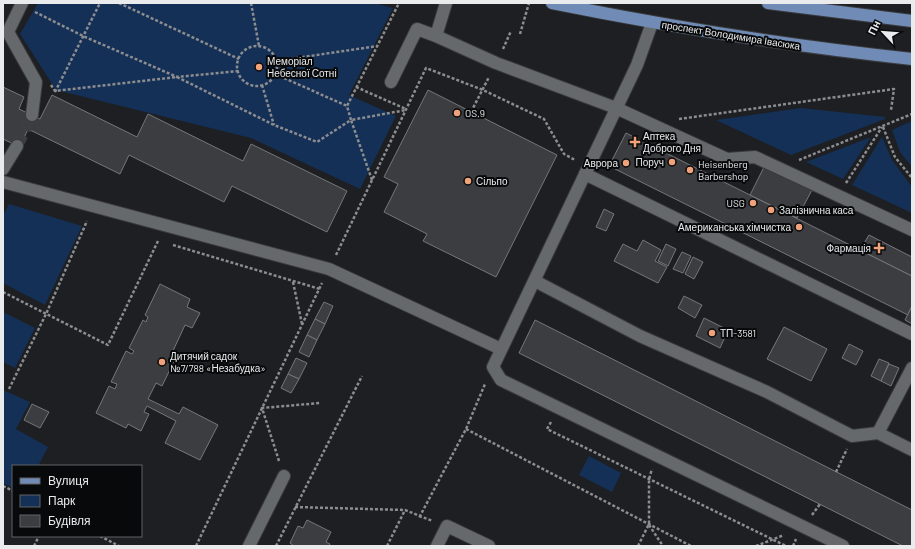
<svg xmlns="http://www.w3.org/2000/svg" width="915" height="549" font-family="Barlow,sans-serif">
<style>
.green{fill:#153056}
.building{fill:#3b3d40;stroke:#75777b}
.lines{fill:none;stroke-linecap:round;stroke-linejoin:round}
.minor-tunnel{stroke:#3c3e40;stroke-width:12;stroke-dasharray:12 6;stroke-linecap:butt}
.minor-casing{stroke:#3a3b3e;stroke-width:14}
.major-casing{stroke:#3a3b3e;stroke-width:14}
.path{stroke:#8b8d90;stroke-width:2.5;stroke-dasharray:3 2;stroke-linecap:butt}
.minor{stroke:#66696c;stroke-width:12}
.major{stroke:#708cb6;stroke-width:12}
.poi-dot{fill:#f0a27a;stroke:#08090a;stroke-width:1.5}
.labels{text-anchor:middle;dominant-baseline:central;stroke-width:4;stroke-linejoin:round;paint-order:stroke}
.street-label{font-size:10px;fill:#e9ebed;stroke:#08090a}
.poi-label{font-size:10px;fill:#e9ebed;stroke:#08090a;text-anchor:start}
</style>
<rect width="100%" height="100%" fill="#1d1f22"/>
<g class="green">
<path d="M38 3H374L393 8 349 95 396 116 360 189 251 138 56 90 20 34Z"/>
<path d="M801 108 885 117V119L791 155 716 120Z"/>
<path d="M912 121V167L900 152 892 130Z"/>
<path d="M871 137 843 179 806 162Z"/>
<path d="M882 137 892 160 912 187V213L852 185Z"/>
<path d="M9 204 82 226 45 305 3 283V216Z"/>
<path d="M3 312 35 328 15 368 3 362Z"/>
<path d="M3 390 30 402 16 429 48 447 38 466H13V488L3 483Z"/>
<path d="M589 456 621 473 612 492 579 475Z"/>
</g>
<g class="building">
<path d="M3 87 24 97 19 109 40 119 52 95 137 137 148 114 243 161 251 144 347 191 327 232 232 186 224 202 129 155 120 174 28 129 20 147 3 139Z"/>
<path d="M428 90 557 155 496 277 423 241 427 234 384 212 398 184 384 177Z"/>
<path d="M626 133 912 276V306L908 315 609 166Z"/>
<path d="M764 167 812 190 797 218 750 195Z"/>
<path d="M604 209 614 214 606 231 596 227Z"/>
<path d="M869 235 912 257V276L860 250Z"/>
<path d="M643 240 661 250 655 261 667 267 658 283 614 261 623 244 637 251Z"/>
<path d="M666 244 676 249 668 266 658 261Z"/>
<path d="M682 252 691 256 683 273 673 269Z"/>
<path d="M693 257 703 262 694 279 685 274Z"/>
<path d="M160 284 190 299 187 307 200 313 192 328 185 325 172 353 177 355 162 386 156 383 148 399 179 414 183 407 218 425 200 460 165 443 176 421 147 406 144 412 149 414 141 431 128 424 126 428 96 413 109 386 115 389 117 384 111 382 126 351 132 354 134 351 129 348 143 320 146 322 148 317 145 315Z"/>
<path d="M684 296 702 305 695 318 678 308Z"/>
<path d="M324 302 333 306 325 324 315 319Z"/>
<path d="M912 306V324L905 320Z"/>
<path d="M704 318 728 330 720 348 696 336Z"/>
<path d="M315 319 325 324 317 340 307 335Z"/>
<path d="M535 320 912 510V546H903L519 353Z"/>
<path d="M784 327 827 349 811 381 767 359Z"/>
<path d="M307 335 317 340 309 357 299 352Z"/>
<path d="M849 344 863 351 856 365 842 358Z"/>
<path d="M296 358 307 363 299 379 288 374Z"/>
<path d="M879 359 889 363 881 381 871 376Z"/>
<path d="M889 364 899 368 891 386 881 381Z"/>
<path d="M288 374 299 379 291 393 281 388Z"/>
<path d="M32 404 49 412 40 428 24 420Z"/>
<path d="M307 520 331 532 326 542 330 544 329 546H294L290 543 298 526 303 528Z"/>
</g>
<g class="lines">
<path class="minor-tunnel" d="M17 146 32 115"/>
<g class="minor-casing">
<g id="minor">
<path d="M22 3 8 32 36 82 32 115"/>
<path d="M652 23 637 65 493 367 501 380 843 546"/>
<path d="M436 36 446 3"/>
<path d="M391 82 417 29 436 36 496 63 616 108 727 159 755 157 912 230"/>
<path d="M3 169 17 146"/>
<path d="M585 174 912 334"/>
<path d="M3 182 329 269 501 349"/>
<path d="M535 281 640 336 767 392 852 436 878 433 912 450"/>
<path d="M878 433 912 368"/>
<path d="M249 546 284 476"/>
<path d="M437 546 447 526 489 546"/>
</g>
</g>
<g class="major-casing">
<g id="major">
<path d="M552 3C671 27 791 46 912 59"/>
<path d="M768 3 912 21"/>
</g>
</g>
<g class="path">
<path d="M119 3 239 59"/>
<path d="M251 3 259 46"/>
<path d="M35 12 83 36 177 77 238 71"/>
<path d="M520 34 529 3"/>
<circle cx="257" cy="66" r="20"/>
<path d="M503 49 511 31"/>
<path d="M277 61 377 46"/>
<path d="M275 74 347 106"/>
<path d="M51 85 55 91 177 77 274 125 317 142 351 120 347 106 399 3"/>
<path d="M262 85 274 125"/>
<path d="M356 87 406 109"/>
<path d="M55 92 100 3"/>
<path d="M471 112 489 77"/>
<path d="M679 119 894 89 891 110"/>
<path d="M883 127 895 157 912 178"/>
<path d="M799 160 912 114"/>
<path d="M372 180 351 120 406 110"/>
<path d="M846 183 882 127"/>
<path d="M173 245 320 289"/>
<path d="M336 255 426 68 483 90 544 119 564 154 575 160"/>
<path d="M293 282 302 324"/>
<path d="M3 292 108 345 158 241"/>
<path d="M9 389 46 314 87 221"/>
<path d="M551 422 547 429 786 546"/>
<path d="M466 429 691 546"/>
<path d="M279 461 262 408 320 403"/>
<path d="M836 472 847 449"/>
<path d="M3 486 13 491"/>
<path d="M295 507 405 510 420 516 466 429 485 384"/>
<path d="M812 515 820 504"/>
<path d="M419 516 433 521"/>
<path d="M649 525 663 546"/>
<path d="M100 536 119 546"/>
<path d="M34 546 39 536"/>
<path d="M196 546 322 283"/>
<path d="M276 546 362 376"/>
<path d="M387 546 405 510"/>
<path d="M638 546 649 524V479L652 469"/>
<path d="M756 546 784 535"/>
<path d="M793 546 796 539"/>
</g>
<use href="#minor" class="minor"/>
<use href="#major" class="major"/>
</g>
<g class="poi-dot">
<circle cx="259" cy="67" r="4"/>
<circle cx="457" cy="113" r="4"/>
<path d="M633 136h4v4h4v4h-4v4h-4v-4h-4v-4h4z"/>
<circle cx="672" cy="162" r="4"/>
<circle cx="626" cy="163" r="4"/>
<circle cx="690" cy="170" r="4"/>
<circle cx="468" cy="181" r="4"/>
<circle cx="753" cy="203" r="4"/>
<circle cx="771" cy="210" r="4"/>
<circle cx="799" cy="227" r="4"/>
<path d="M877 242h4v4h4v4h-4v4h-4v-4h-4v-4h4z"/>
<circle cx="712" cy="333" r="4"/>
<circle cx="162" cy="362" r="4"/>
</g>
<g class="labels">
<g class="street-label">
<text transform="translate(731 35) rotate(9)">проспект Володимира Івасюка</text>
</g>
<g class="poi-label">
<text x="267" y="61">Меморіал<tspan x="267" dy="12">Небесної Сотні</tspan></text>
<text x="465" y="113">OS.9</text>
<text x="643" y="136">Аптека<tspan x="643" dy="12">Доброго Дня</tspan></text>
<text x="664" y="162" text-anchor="end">Поруч</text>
<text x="618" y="163" text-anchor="end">Аврора</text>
<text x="698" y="164">Heisenberg<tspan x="698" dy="12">Barbershop</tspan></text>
<text x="476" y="181">Сільпо</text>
<text x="745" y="203" text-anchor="end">USG</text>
<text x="779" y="210">Залізнична каса</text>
<text x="791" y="227" text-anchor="end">Американська хімчистка</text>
<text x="871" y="248" text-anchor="end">Фармація</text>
<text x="720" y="333">ТП-3581</text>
<text x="170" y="356">Дитячий садок<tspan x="170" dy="12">№7/788 «Незабудка»</tspan></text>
</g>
</g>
<rect width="915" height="549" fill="none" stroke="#e9ebed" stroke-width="8"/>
<rect x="12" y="465" width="130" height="72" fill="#08090a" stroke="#626365"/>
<rect x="20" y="478" width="20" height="6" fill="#708cb6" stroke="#626365"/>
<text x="48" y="485" font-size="12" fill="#e9ebed">Вулиця</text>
<rect x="20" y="495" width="20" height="12" fill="#153056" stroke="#626365"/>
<text x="48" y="505" font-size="12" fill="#e9ebed">Парк</text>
<rect x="20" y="515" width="20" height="12" fill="#3b3d40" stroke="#626365"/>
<text x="48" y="525" font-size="12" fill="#e9ebed">Будівля</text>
<g transform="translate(883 32) rotate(296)" stroke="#08090a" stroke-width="3" paint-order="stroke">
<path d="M0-3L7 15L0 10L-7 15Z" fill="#e9ebed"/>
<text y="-6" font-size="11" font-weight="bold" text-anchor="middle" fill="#e9ebed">Пн</text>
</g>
</svg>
